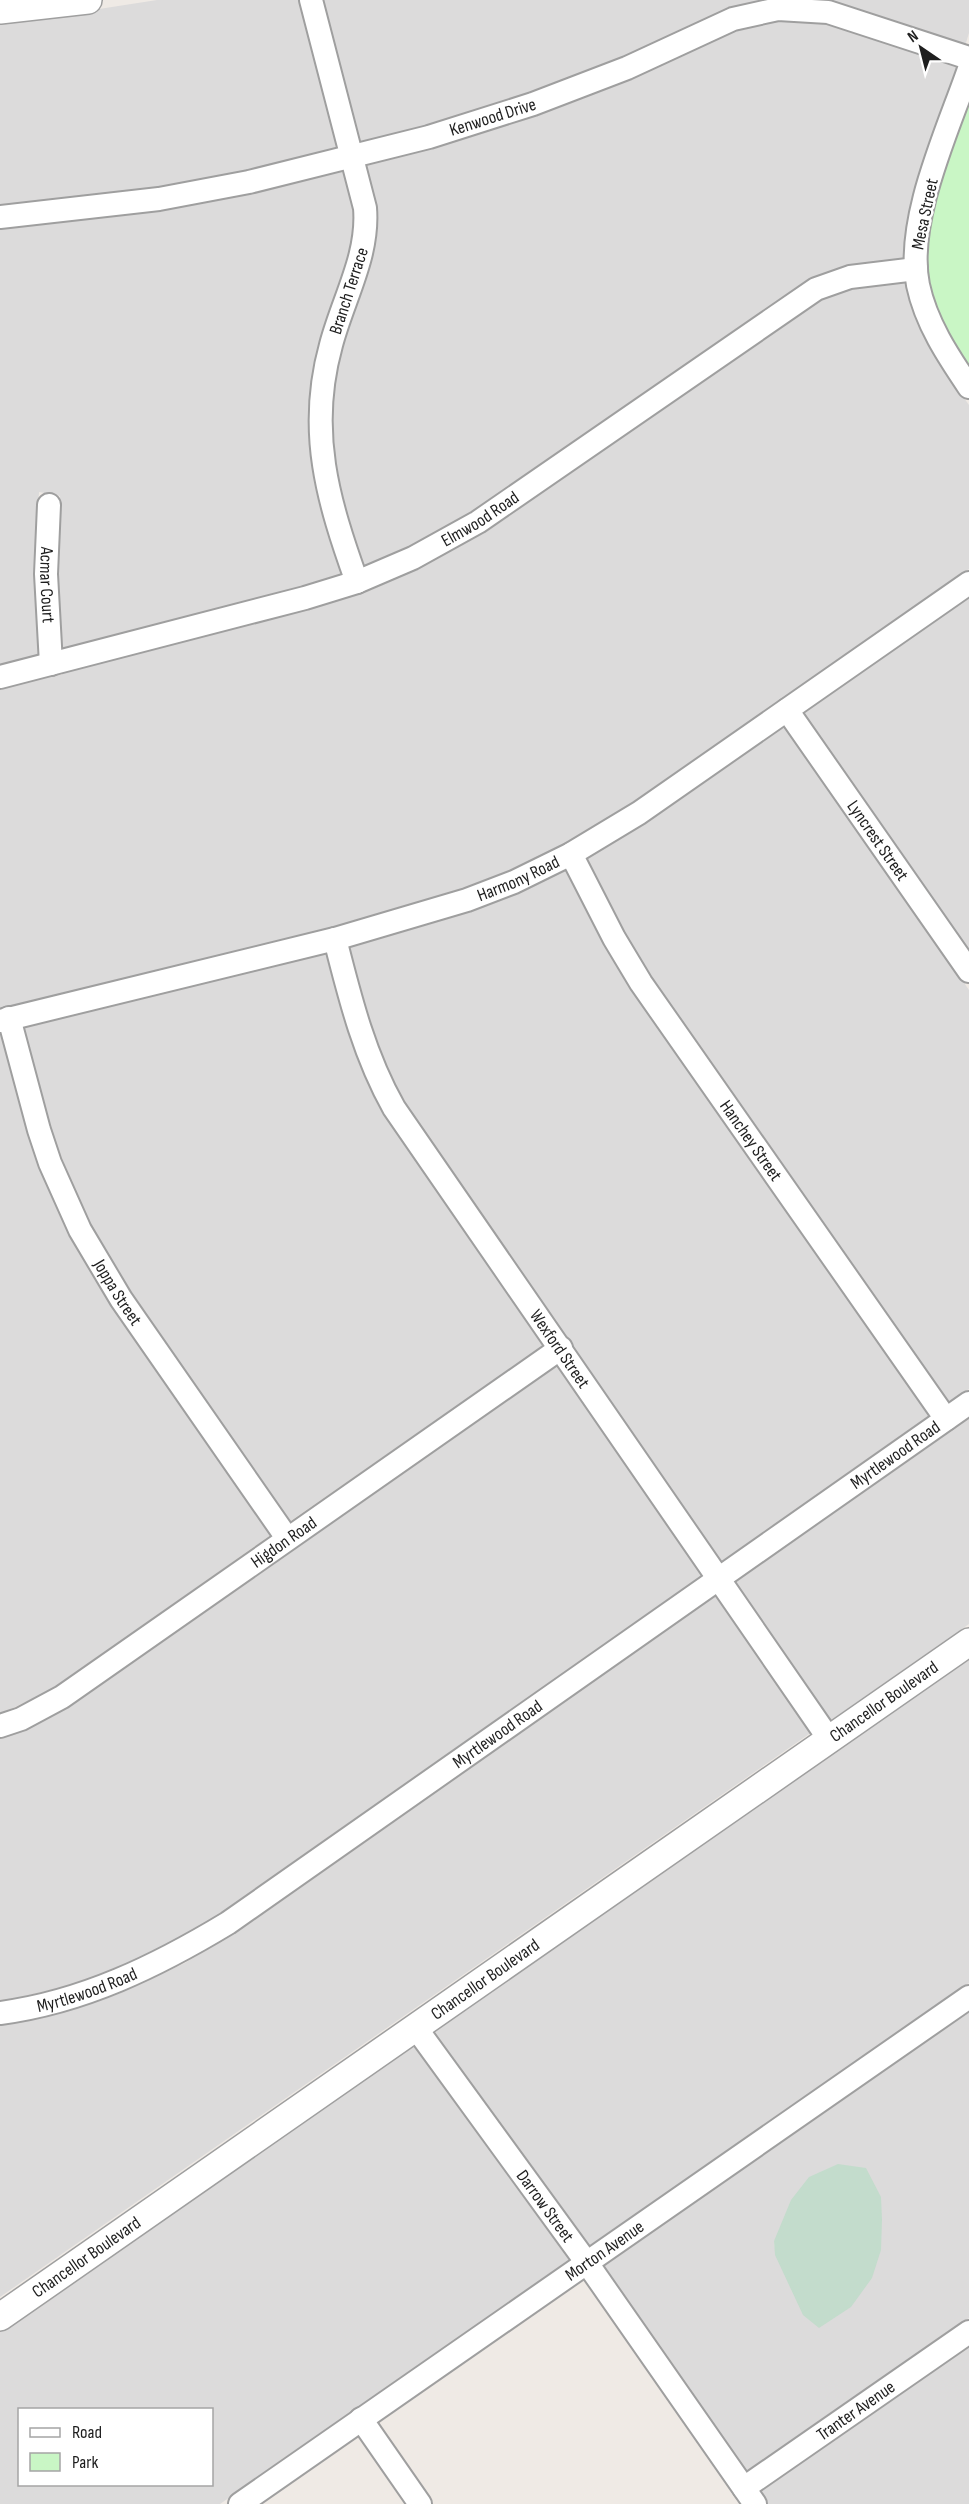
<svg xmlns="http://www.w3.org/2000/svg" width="969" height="2504" font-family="'Sofia Sans Condensed',sans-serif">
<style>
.residential{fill:#dcdbdb;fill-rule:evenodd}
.wetland{fill:#c3dccc}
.park{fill:#c9f6c5}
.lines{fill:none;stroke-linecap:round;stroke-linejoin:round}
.minor-casing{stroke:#9f9f9f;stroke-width:26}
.tertiary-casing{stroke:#9f9f9f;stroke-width:30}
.minor{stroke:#fff;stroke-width:22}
.tertiary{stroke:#fff;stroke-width:27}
.labels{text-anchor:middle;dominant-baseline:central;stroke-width:5;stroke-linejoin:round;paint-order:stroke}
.street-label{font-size:18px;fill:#1e1e1e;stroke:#fff}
</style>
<rect width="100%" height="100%" fill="#efeae5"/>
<g class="residential">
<path d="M157 0H300L338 148 246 171 157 188 0 206V21L54 16Z"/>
<path d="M322 0H761L728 9 622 57 528 93 426 126 359 142Z"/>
<path d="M823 0H969V33L965 46Z"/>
<path d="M780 20 826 23 958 66 917 185 908 228 905 259 846 266 809 279 472 512 407 547 363 567 344 514 332 450 331 408 342 347 377 237 376 208 364 164 434 147 537 115 632 78 737 30Z"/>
<path d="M344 170 354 209 355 233 315 362 310 427 318 499 343 574 301 588 61 649 56 546 60 496 39 492 35 572 40 655 0 664V229L162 210 253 193Z"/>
<path d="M907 281 947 374 969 405V569L633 803 565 844 509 872 463 889 331 928 0 1009V688L53 675H62V672L309 609 371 590 419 568 485 532 821 299 853 288Z"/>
<path d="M969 598V953L802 714Z"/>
<path d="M785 726 969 990V1389L948 1403 650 977 623 933 585 860 645 823Z"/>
<path d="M567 869 931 1415 721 1563 403 1103 390 1079 370 1030 348 947 472 911 520 892Z"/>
<path d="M327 953 350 1035 371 1088 385 1113 546 1344 289 1522 130 1293 90 1225 49 1127 23 1027Z"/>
<path d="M0 1032 29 1133 272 1534 55 1688 0 1714Z"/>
<path d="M559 1364 704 1575 221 1913 173 1943 109 1972 76 1984 0 2002V1738L26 1729 69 1707Z"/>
<path d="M969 1417V1624L830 1721 735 1582Z"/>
<path d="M717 1594 812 1732 0 2297V2025L84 2006 118 1994 185 1963 235 1932Z"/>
<path d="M969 1656V1983L589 2247 432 2031Z"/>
<path d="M969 2012V2318L746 2473 602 2266ZM881 2197V2250L782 2267 776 2255 774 2241Z"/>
<path d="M415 2043 572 2259 220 2504H0V2332ZM20 2410H212V2484H20Z"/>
<path d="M969 2346V2504H768L759 2492Z"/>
</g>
<path class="wetland" d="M838 2164 866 2168 881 2197 882 2220 881 2250 872 2278 851 2307 819 2328 803 2315 775 2255 774 2241 791 2200 809 2177Z"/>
<path class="park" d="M969 104V368C953 343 937 316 930 286 916 226 950 159 969 104Z"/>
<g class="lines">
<g class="minor-casing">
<g id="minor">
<path d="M311 0 365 208C369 256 343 299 331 345 307 431 328 501 357 582"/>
<path d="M969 69C948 130 905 221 918 285 926 323 948 356 969 387"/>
<path id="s1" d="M0 217 159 199 249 182 429 137 533 104 627 68 733 19 778 9 828 12 969 58"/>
<path id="s2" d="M49 505 46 574 51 664"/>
<path id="s3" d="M0 677 305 598 357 582 413 558 478 522 816 289 850 277 916 269"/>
<path id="s4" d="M787 710 969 971"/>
<path id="s5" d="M571 854 614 938 641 983 946 1419"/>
<path id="s6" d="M335 939C350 998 364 1055 394 1108L829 1739"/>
<path id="s7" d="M9 1018 39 1130 50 1163 80 1230 121 1299 287 1538"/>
<path id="s8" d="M0 1021 335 939 467 900 514 882 571 854 639 813 969 583"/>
<path id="s9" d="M0 1726 21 1719 62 1697 561 1348"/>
<path id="s10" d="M0 2013C83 2002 157 1966 228 1923L969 1403"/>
<path id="s11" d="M416 2028 587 2263 755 2504"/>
<path d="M361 2419 420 2504"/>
<path id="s12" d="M744 2488 969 2332"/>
<path id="s13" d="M240 2504 969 1997"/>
</g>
</g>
<g class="tertiary-casing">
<g id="tertiary">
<path d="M0 10 88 0"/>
<path id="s14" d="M0 2317 969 1642"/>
</g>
</g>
<use href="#minor" class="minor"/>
<use href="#tertiary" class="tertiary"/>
</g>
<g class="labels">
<g class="street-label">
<text stroke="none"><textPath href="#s1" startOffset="504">Kenwood Drive</textPath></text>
<text transform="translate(925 214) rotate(-78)">Mesa Street</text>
<text transform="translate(349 291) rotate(-72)">Branch Terrace</text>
<text stroke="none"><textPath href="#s3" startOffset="508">Elmwood Road</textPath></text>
<text stroke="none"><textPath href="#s2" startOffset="80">Acmar Court</textPath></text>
<text stroke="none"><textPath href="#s4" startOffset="159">Lyncrest Street</textPath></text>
<text stroke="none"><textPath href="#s8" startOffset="538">Harmony Road</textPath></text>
<text stroke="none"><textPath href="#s5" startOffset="339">Hanchey Street</textPath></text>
<text stroke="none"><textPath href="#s7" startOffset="297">Joppa Street</textPath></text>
<text stroke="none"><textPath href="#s6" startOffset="472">Wexford Street</textPath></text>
<text stroke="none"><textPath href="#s10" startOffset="1062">Myrtlewood Road</textPath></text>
<text stroke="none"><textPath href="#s9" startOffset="339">Higdon Road</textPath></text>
<text stroke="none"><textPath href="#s14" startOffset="1077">Chancellor Boulevard</textPath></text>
<text stroke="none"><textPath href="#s10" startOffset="576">Myrtlewood Road</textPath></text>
<text stroke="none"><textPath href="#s14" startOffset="591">Chancellor Boulevard</textPath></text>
<text stroke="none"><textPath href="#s10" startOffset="90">Myrtlewood Road</textPath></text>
<text stroke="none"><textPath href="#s11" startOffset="220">Darrow Street</textPath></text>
<text stroke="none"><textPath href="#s13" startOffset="444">Morton Avenue</textPath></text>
<text stroke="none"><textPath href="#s14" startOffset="105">Chancellor Boulevard</textPath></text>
<text stroke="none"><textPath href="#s12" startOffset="136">Tranter Avenue</textPath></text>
</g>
</g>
<rect x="18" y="2408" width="195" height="78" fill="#ffffff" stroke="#a5a5a5" stroke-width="1.5"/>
<rect x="30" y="2428" width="30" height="9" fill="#ffffff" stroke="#a5a5a5" stroke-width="1.5"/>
<text x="72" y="2438" font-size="18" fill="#1e1e1e">Road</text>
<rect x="30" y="2453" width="30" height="18" fill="#c9f6c5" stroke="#a5a5a5" stroke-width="1.5"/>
<text x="72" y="2468" font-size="18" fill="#1e1e1e">Park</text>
<g transform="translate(921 48) rotate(325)" stroke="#ffffff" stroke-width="4.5" paint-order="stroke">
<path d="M0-4.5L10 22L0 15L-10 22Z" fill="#1e1e1e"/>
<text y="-9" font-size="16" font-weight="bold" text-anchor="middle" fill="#1e1e1e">N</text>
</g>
</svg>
